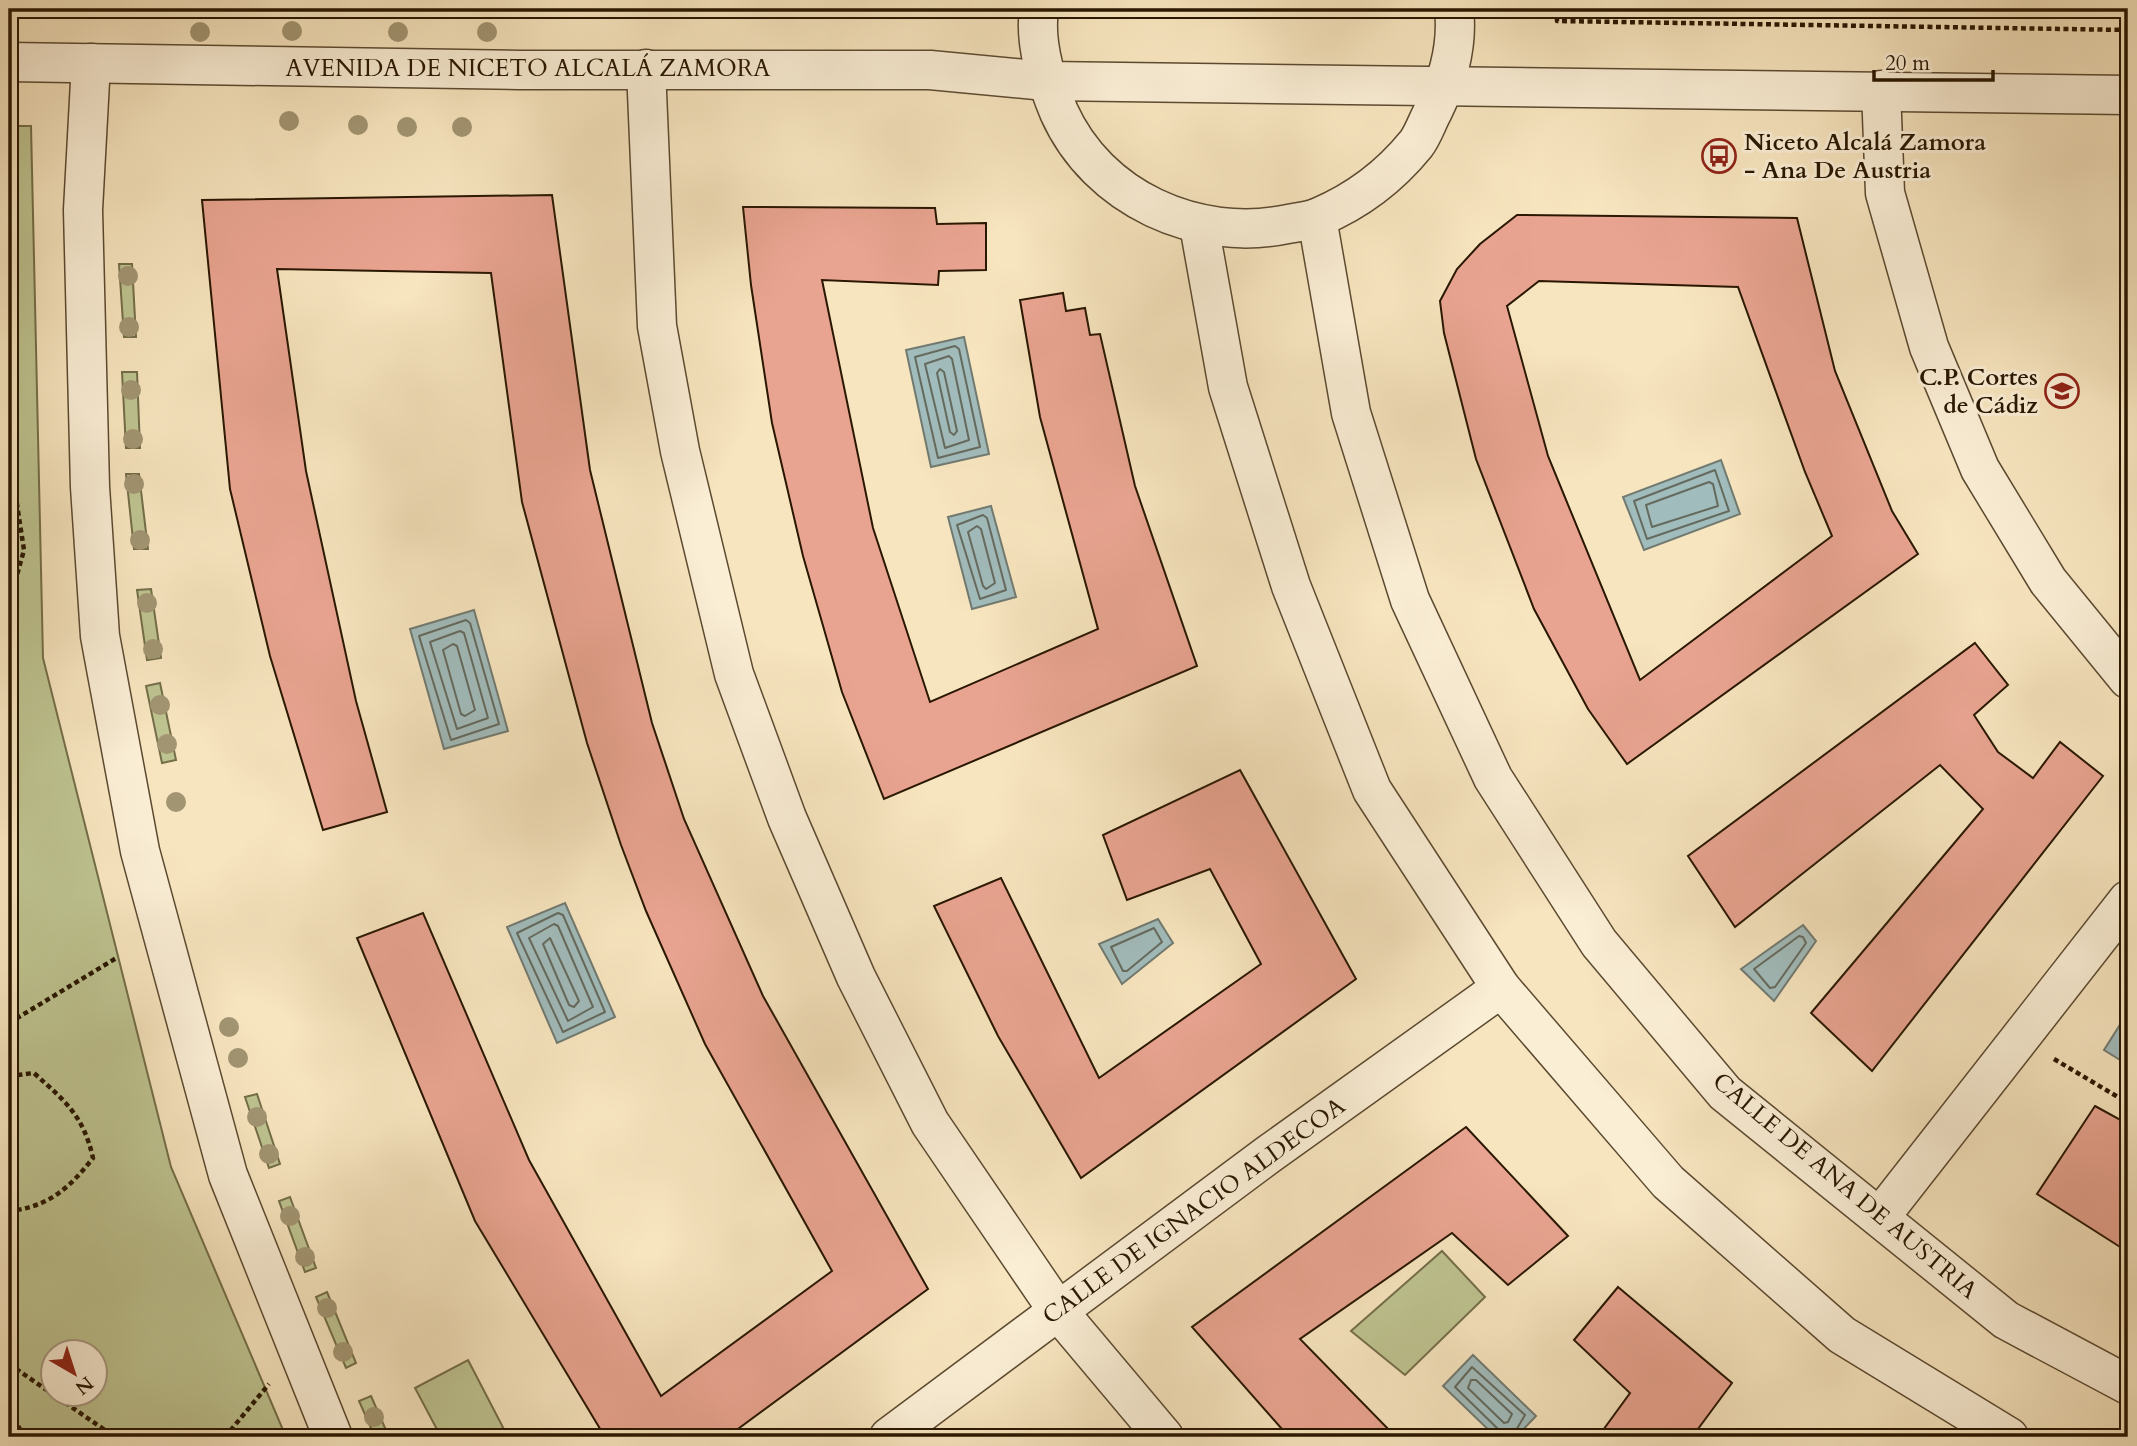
<svg xmlns="http://www.w3.org/2000/svg" width="2137" height="1446" font-family="Cardo,serif">
<style>
.green{fill:#bec491;stroke:#746e49;stroke-width:2;fill-rule:evenodd}
.water{fill:#a1bcbc;stroke:#717a71;stroke-width:2}
.lines{fill:none;stroke-linecap:round;stroke-linejoin:round}
.shore{stroke:#656a5e;stroke-width:2}
.building{fill:#e9a491;stroke:#291701;stroke-width:2;fill-rule:evenodd}
.minor-casing{stroke:#5c4a30;stroke-width:41}
.tertiary-casing{stroke:#5c4a30;stroke-width:41}
.path{stroke:#291701;stroke-width:4.5;stroke-dasharray:5 3.5;stroke-linecap:butt}
.minor{stroke:#faeed5;stroke-width:38}
.tertiary{stroke:#faeed5;stroke-width:38}
.tree{fill:#a29572}
.labels{text-anchor:middle;dominant-baseline:central;stroke-width:6;stroke-linejoin:round;paint-order:stroke}
.street-label{font-size:24px;fill:#291701;stroke:#faeed5}
.poi-label{font-size:24px;font-weight:bold;fill:#291701;stroke:#faeed5;text-anchor:start}
</style>
<rect width="100%" height="100%" fill="#f7e5bf"/>
<filter id="stains"><feTurbulence type="fractalNoise" baseFrequency=".00286" numOctaves="4"/><feColorMatrix values="0 0 0 0 .2 0 0 0 0 .09 0 0 0 0 .02 0 0 0 .5 -.17"/></filter>
<radialGradient id="worn" r=".72"><stop offset=".6" stop-color="#630" stop-opacity="0"/><stop offset="1" stop-color="#630" stop-opacity=".3"/></radialGradient>
<g class="green">
<path d="M9 126H31L43 658 171 1167 286 1437H9ZM52 1352H94V1394H52Z"/>
<path d="M119 264H132L136 337H124Z"/>
<path d="M122 372H137L140 448H126Z"/>
<path d="M126 474H139L148 549H134Z"/>
<path d="M151 589 161 658 147 660 137 590Z"/>
<path d="M160 683 176 760 162 763 146 686Z"/>
<path d="M257 1094 280 1164 269 1168 245 1097Z"/>
<path d="M290 1197 316 1268 305 1272 279 1201Z"/>
<path d="M1442 1251 1485 1297 1405 1375 1351 1331Z"/>
<path d="M327 1292 356 1363 346 1368 316 1297Z"/>
<path d="M468 1360 508 1437H441L415 1388Z"/>
<path d="M371 1396 389 1437H375L359 1401Z"/>
</g>
<g class="water">
<path d="M964 337 989 454 931 467 906 350Z"/>
<path d="M1721 460 1740 514 1644 550 1623 497Z"/>
<path d="M991 506 1016 597 972 609 948 517Z"/>
<path d="M474 610 508 731 444 749 410 629Z"/>
<path d="M565 903 615 1017 557 1043 507 927Z"/>
<path d="M1158 919 1173 943 1122 984 1099 944Z"/>
<path d="M1803 925 1816 941 1774 1001 1741 969Z"/>
<path d="M2128 1012V1065L2104 1050Z"/>
<path d="M1473 1355 1536 1416 1516 1437H1496L1443 1386Z"/>
</g>
<g class="lines">
<g class="shore">
<path d="M955 346 959 349 980 447 938 458 915 357Z"/>
<path d="M949 356 952 359 969 440 945 448 925 364Z"/>
<path d="M940 369 944 372 957 431 954 435 950 432 937 373Z"/>
<path d="M1715 470 1729 511 1647 539 1634 501Z"/>
<path d="M1709 482 1713 484 1718 506 1652 527 1646 505Z"/>
<path d="M983 515 987 518 1006 590 980 599 957 525Z"/>
<path d="M977 526 981 529 995 583 986 589 983 586 968 532Z"/>
<path d="M466 620 470 623 499 724 451 740 419 636Z"/>
<path d="M460 631 464 633 488 718 457 729 430 642Z"/>
<path d="M453 644 457 646 475 710 465 716 461 714 443 650Z"/>
<path d="M558 913 563 915 605 1012 563 1032 517 933Z"/>
<path d="M554 924 558 926 593 1007 568 1021 529 938Z"/>
<path d="M1154 928 1162 942 1127 971H1123L1111 947Z"/>
<path d="M1799 936 1803 937 1806 943 1775 987 1770 988 1754 969Z"/>
<path d="M550 938 579 1001 574 1007 569 1005 543 944Z"/>
<path d="M1471 1380H1476L1512 1414 1508 1422 1504 1423 1468 1388Z"/>
<path d="M1501 1437 1498 1429 1455 1387 1472 1367 1525 1415 1512 1437"/>
</g>
</g>
<g class="building">
<path d="M552 195 590 470 652 723 684 819 763 996 928 1289 727 1437H605L475 1221 357 938 423 913 529 1160 661 1396 832 1271 705 1044 646 911 621 845 587 743 522 502 491 273 277 269 306 471 356 701 387 812 323 830 270 656 230 489 202 200Z"/>
<path d="M743 207 935 208 937 224 986 223V270L939 271 938 285 822 280 873 528 930 702 1098 629 1040 417 1020 300 1063 293 1066 311 1085 308 1090 335 1100 334 1135 486 1197 666 884 799 842 692 803 556 772 423 751 285Z"/>
<path d="M1517 215 1797 218 1835 371 1892 511 1918 554 1627 764 1588 709 1534 609 1476 459 1444 333 1440 301 1457 269 1480 244ZM1539 281 1738 287 1805 472 1832 536 1640 680 1548 456 1507 306Z"/>
<path d="M1975 643 2008 685 1974 715 1998 752 2033 778 2060 742 2103 776 1872 1071 1811 1013 1983 809 1940 765 1735 927 1688 856Z"/>
<path d="M1240 770 1356 979 1081 1178 998 1036 934 906 1001 878 1099 1078 1261 964 1210 869 1127 900 1103 835Z"/>
<path d="M2095 1106 2128 1124V1252L2037 1194Z"/>
<path d="M1466 1127 1568 1236 1508 1285 1452 1233 1300 1339 1396 1437H1289L1192 1327Z"/>
<path d="M1618 1287 1732 1383 1692 1437H1598L1630 1393 1574 1340Z"/>
</g>
<g class="lines">
<g class="minor-casing">
<g id="minor">
<path d="M91 63 83 210 90 487 100 636 140 851 228 1175 333 1437"/>
<path d="M646 69 657 326 680 451 734 674 787 818 856 977 930 1123 1058 1311 1164 1437"/>
<path d="M1881 90 1885 193 1929 347 1980 469 2048 581 2128 679"/>
<path d="M1317 218 1351 413 1410 600 1493 778 1599 943 1725 1093 2006 1320 2128 1385"/>
<path d="M1199 225 1228 387 1291 586 1372 790 1501 988 1668 1182 1842 1335 2009 1437"/>
<path d="M1880 1217 2128 900"/>
<path d="M889 1437 1269 1154 1501 988"/>
</g>
</g>
<g class="tertiary-casing">
<g id="tertiary">
<path d="M1039 9C1034 43 1046 81 1059 112 1098 199 1197 243 1288 224 1298 222 1310 221 1319 217 1357 201 1390 176 1416 144 1423 135 1427 122 1433 111 1448 80 1458 44 1454 9"/>
<path d="M9 62 519 70H930L1046 81 2128 95"/>
</g>
</g>
<g class="path">
<path d="M461 9 931 13V9"/>
<path d="M1557 9V21L2128 30"/>
<path d="M9 452 24 550 9 604"/>
<path d="M9 1023 118 957"/>
<path d="M2054 1059 2128 1103"/>
<path d="M9 1076 34 1073C66 1102 83 1115 93 1158 71 1186 52 1204 17 1210L9 1205"/>
<path d="M9 1364 115 1437"/>
<path d="M9 1412 25 1437"/>
<path d="M225 1437 269 1384"/>
</g>
<use href="#minor" class="minor"/>
<use href="#tertiary" class="tertiary"/>
</g>
<g class="tree">
<circle cx="292" cy="31" r="10"/>
<circle cx="200" cy="32" r="10"/>
<circle cx="398" cy="32" r="10"/>
<circle cx="487" cy="32" r="10"/>
<circle cx="289" cy="121" r="10"/>
<circle cx="358" cy="125" r="10"/>
<circle cx="407" cy="127" r="10"/>
<circle cx="462" cy="127" r="10"/>
<circle cx="128" cy="276" r="10"/>
<circle cx="129" cy="327" r="10"/>
<circle cx="131" cy="390" r="10"/>
<circle cx="133" cy="439" r="10"/>
<circle cx="134" cy="484" r="10"/>
<circle cx="140" cy="540" r="10"/>
<circle cx="147" cy="603" r="10"/>
<circle cx="153" cy="649" r="10"/>
<circle cx="160" cy="705" r="10"/>
<circle cx="167" cy="744" r="10"/>
<circle cx="176" cy="802" r="10"/>
<circle cx="229" cy="1027" r="10"/>
<circle cx="238" cy="1058" r="10"/>
<circle cx="257" cy="1117" r="10"/>
<circle cx="269" cy="1154" r="10"/>
<circle cx="290" cy="1216" r="10"/>
<circle cx="305" cy="1257" r="10"/>
<circle cx="327" cy="1308" r="10"/>
<circle cx="343" cy="1352" r="10"/>
<circle cx="374" cy="1417" r="10"/>
</g>
<defs>
<g id="bus-ring" transform="scale(1.75)"><circle r="9.5" fill="#faeed5" stroke="#8f2418" stroke-width="1.5"/><path d="M-5-6H5V4H4V6H2V4H-2V6H-4V4H-5ZM-3.5-4V0h7V-4ZM-3.5 1.2v1.5H-2V1.2ZM2 1.2v1.5H3.5V1.2Z" fill="#8f2418"/></g>
<g id="school-ring" transform="scale(1.75)"><circle r="9.5" fill="#faeed5" stroke="#8f2418" stroke-width="1.5"/><path d="M0-5L7-2L0 1L-7-2ZM-4 1L0 2.5L4 1V4Q0 6-4 4Z" fill="#8f2418"/></g>
</defs>
<g fill-rule="evenodd">
<use href="#bus-ring" x="1719" y="156"/>
<use href="#school-ring" x="2062" y="391"/>
</g>
<g class="labels">
<g class="street-label">
<text x="528" y="68">AVENIDA DE NICETO ALCALÁ ZAMORA</text>
<text transform="translate(1845 1186) rotate(40)">CALLE DE ANA DE AUSTRIA</text>
<text transform="translate(1194 1211) rotate(-36)">CALLE DE IGNACIO ALDECOA</text>
</g>
<g class="poi-label">
<text x="1744" y="142">Niceto Alcalá Zamora<tspan x="1744" dy="28">- Ana De Austria</tspan></text>
<text x="2038" y="377" text-anchor="end">C.P. Cortes<tspan x="2038" dy="28">de Cádiz</tspan></text>
</g>
</g>
<rect width="2137" height="1446" fill="none" stroke="#f7e5bf" stroke-width="35"/>
<rect x="10" y="10" width="2116" height="1425" fill="none" stroke="#291701" stroke-width="3.5"/>
<rect x="18" y="18" width="2102" height="1411" fill="none" stroke="#291701" stroke-width="2"/>
<g transform="translate(74 1373) rotate(141)"><circle r="33" fill="#faeed5" stroke="#a69880" stroke-width="2"/>
<path d="M0-5L12 26L0 18L-12 26Z" fill="#8f2418"/>
<text y="-10" font-size="19" font-weight="bold" text-anchor="middle" fill="#291701">N</text>
</g>
<path d="M1874 70v10h119v-10" fill="none" stroke="#291701" stroke-width="3.5"/>
<text x="1885" y="70" font-size="21" fill="#291701" stroke="#faeed5" stroke-width="5" paint-order="stroke">20 m</text>
<rect width="100%" height="100%" filter="url(#stains)"/>
<rect width="100%" height="100%" fill="url(#worn)"/>
</svg>
